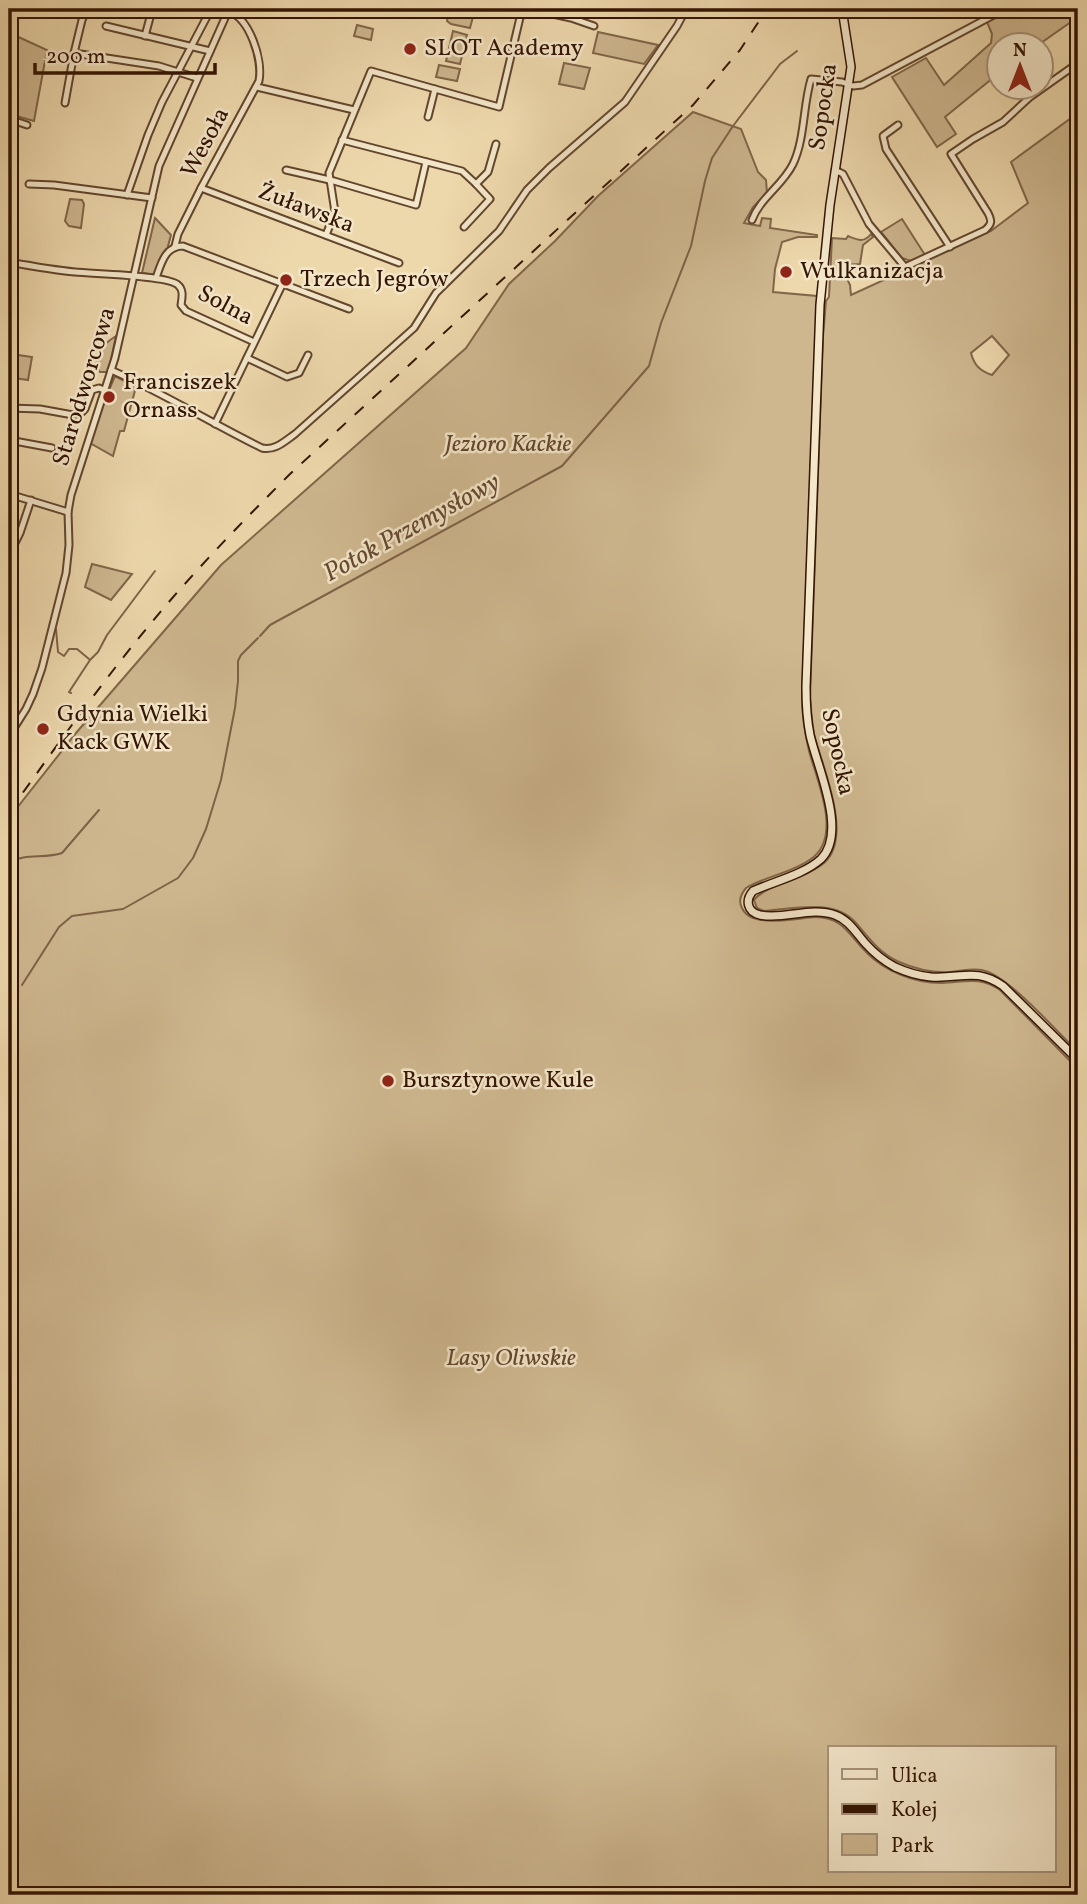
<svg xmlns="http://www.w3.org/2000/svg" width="1087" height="1904" font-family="Vollkorn,serif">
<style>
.green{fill:#ceb78f;stroke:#816649;stroke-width:2;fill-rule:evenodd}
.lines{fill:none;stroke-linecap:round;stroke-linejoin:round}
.stream{stroke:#7d6246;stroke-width:2}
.minor-casing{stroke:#62462d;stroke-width:9}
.secondary-casing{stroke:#341503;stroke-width:10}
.minor{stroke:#f3e6c9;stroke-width:5}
.secondary{stroke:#f3e6c9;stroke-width:7}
.rail{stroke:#341503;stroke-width:2;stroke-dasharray:12 12;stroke-linecap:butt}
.poi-dot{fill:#8f2418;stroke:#f3e6c9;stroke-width:2.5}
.labels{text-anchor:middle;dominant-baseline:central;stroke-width:5;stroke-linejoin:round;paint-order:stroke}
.poi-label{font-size:24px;fill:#341503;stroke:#f3e6c9;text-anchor:start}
.street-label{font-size:24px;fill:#341503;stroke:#f3e6c9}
.park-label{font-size:24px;font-style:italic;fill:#62462d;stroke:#f3e6c9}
.water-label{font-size:26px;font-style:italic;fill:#654930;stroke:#f3e6c9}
</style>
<rect width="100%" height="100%" fill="#edd8ac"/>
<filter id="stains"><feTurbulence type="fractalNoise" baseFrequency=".00286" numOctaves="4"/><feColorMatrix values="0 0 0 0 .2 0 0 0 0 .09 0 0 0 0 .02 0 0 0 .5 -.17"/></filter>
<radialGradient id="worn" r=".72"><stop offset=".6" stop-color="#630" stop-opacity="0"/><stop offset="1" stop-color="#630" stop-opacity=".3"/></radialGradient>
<g class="green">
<path d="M449 9H475L470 28 451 24 447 21Z"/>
<path d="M1011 9H1078V17L1038 45 1000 46 999 73 945 117 956 134 937 147 892 77 926 58 944 85 991 43 992 34 987 22Z"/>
<path d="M357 25 373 29 371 40 354 36Z"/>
<path d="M453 31 467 35 460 64 446 61Z"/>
<path d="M598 32 658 45 644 64 593 53Z"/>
<path d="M12 34 47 50 34 121 9 114V56L11 45 9 42Z"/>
<path d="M564 63 590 68 584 89 559 84Z"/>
<path d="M439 65 460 69 457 81 436 77Z"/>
<path d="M693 112 741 129 758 172 766 180 767 193 753 207 744 223 760 226 762 218 771 219 770 228 817 235V237H798L782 242 775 269 773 292 817 296 802 697C802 716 805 734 809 751 817 781 843 837 811 859 792 873 766 876 746 888 741 894 738 901 742 908 751 929 797 918 815 917 845 918 848 935 867 953 876 962 887 969 899 974 913 980 928 983 942 983 966 982 979 976 1000 990L1078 1069V1895H9V818L76 733 221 565 466 348 509 284 555 241 598 196ZM830 1748H1054V1871H830Z"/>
<path d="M1078 113V1052C1057 1032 1008 975 982 970 972 968 961 971 950 972 932 973 915 969 899 962 879 953 869 938 856 923 834 898 793 909 764 911L757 908 754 900C765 885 807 878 824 863 854 837 822 766 814 734 812 722 811 709 810 697L823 337 826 301 829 297 832 238 846 239 848 236C858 240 864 243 871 234L873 237 863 245 860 264 844 265 843 270 850 285 851 295 991 231 1028 203 1011 162ZM992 336 1009 355 992 375C980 371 974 365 971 353Z"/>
<path d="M70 199 82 200 84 204 81 228 69 226 65 221Z"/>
<path d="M155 218 171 235 168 246 170 247 160 259 154 275 142 273Z"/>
<path d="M902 219 925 255 911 261 902 258 881 232Z"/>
<path d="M116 336 109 369 107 372H100L96 366C98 351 103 344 116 336Z"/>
<path d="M18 355 32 357 28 380 14 378Z"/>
<path d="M115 376 136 387 124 431H120L113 456 90 443 100 411Z"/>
<path d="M92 564 132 574 111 600 85 587Z"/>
</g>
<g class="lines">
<g class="stream">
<path d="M56 629 58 652 64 656 69 649H77L89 659"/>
<path d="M260 636 270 625 562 466 649 366 661 323 691 246 705 181 712 158 733 126 771 76 780 64 797 51"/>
<path d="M71 693 69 692 90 660 98 652 107 635 155 571"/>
<path d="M9 862C26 853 45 859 62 853L99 810"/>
<path d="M22 985 59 927 72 916 123 909 178 878 193 858 206 829 221 780 235 708 238 681V661L241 655 258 638"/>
</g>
<g class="minor-casing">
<g id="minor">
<path d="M530 9 571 18 594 26"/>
<path d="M241 17 249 12 251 9"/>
<path d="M106 26 210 51"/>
<path d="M145 36 152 10 149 9"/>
<path d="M74 53 82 20 87 9"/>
<path d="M257 87 354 110"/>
<path d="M65 103 74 53 159 66 197 78"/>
<path d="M428 117 435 89"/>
<path d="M9 119 27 125"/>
<path d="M898 125 883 136 886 149 950 247"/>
<path d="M342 140 462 171 476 184 490 199 464 227"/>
<path d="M286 170 334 181 416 205 426 162"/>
<path d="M835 170 843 174 869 224 905 267 985 230C992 224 992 221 988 213L951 154 973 139 1003 122 1030 97 1071 68"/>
<path d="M29 184 54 185 152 198"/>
<path d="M476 184 488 172 496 144"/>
<path d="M201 188 399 263"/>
<path d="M127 195 148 135 162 102 211 9"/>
<path d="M752 220C760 198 783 185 793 164 805 139 803 105 811 79L842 82 853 86 862 85 1005 9"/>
<path d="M326 235 335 212 329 173 371 71 499 107 522 9"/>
<path d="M175 246 178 234 201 188 259 81C263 60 250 18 228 11"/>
<path d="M9 262C31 266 53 270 75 272 93 274 168 275 178 285 184 290 182 298 181 305L186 311 254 342"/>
<path d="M156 278C161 264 165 246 183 246L349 309"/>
<path d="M247 358 287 377 299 373 308 355"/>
<path d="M111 370C163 393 211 423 262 448 275 451 285 441 295 434L414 328 436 293 499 231 527 190 549 168 625 102 677 26 686 9"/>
<path d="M9 408 40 409 73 415 82 412 85 409 92 390 99 388 104 390"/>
<path d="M215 424 283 283"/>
<path d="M9 440 52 448"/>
<path d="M9 494 68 512"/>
<path d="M9 555 20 533 31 500"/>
<path d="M9 736 26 709 33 694 42 668 66 573 69 545 68 512 71 495 115 358 159 166 229 9"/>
</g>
</g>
<g class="secondary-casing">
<path id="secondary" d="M842 9 851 67 830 205 820 305 806 687C806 704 807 720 810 735 817 767 848 832 821 859 803 875 775 881 753 891 745 900 747 912 760 915 785 920 811 906 835 915 849 920 856 933 866 944 874 953 884 961 895 967 906 972 919 976 931 977 961 979 976 967 1003 986L1078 1060"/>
</g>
<use href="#minor" class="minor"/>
<use href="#secondary" class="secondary"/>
<path class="rail" d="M9 812C60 741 111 669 168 603 207 558 248 516 290 474L693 105 740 50 767 9"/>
</g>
<g class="poi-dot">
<circle cx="410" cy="49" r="7"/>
<circle cx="786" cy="272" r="7"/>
<circle cx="286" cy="280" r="7"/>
<circle cx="109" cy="397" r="7"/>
<circle cx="43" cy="729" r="7"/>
<circle cx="388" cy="1081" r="7"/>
</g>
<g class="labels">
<g class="poi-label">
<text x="424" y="49">SLOT Academy</text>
<text x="800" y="272">Wulkanizacja</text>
<text x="300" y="280">Trzech Jegrów</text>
<text x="123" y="383">Franciszek<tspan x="123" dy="28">Ornass</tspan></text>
<text x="57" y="715">Gdynia Wielki<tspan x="57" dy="28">Kack GWK</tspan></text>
<text x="402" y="1081">Bursztynowe Kule</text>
</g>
<g class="street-label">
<text transform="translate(824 107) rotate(-82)">Sopocka</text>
<text transform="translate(206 143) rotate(-62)">Wesoła</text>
<text transform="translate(306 209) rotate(21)">Żuławska</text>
<text transform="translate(225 306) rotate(28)">Solna</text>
<text transform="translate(85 387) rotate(-73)">Starodworcowa</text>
<text transform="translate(837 752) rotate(78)">Sopocka</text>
</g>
<g class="park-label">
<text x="508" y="445">Jezioro Kackie</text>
<text x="511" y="1359">Lasy Oliwskie</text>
</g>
<g class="water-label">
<text transform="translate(412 528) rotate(-29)">Potok Przemysłowy</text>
</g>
</g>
<rect width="1087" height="1904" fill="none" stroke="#edd8ac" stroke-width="35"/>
<rect x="10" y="10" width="1066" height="1883" fill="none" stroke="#341503" stroke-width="3.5"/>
<rect x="18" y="18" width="1052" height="1869" fill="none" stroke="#341503" stroke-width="2"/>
<rect x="828" y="1746" width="228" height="126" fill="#f3e6c9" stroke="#a7927a" stroke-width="2"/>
<rect x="842" y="1769" width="35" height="10" fill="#f3e6c9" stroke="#a7927a" stroke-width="2"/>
<text x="891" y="1782" font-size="21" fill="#341503">Ulica</text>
<rect x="842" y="1804" width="35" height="10" fill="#341503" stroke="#a7927a" stroke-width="2"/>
<text x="891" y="1816" font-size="21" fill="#341503">Kolej</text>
<rect x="842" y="1834" width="35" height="21" fill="#ceb78f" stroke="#a7927a" stroke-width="2"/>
<text x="891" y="1852" font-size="21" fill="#341503">Park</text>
<g transform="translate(1020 66)"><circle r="33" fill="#f3e6c9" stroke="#a7927a" stroke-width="2"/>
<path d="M0-5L12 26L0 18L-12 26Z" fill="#8f2418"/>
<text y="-10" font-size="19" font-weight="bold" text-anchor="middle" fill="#341503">N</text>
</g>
<path d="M35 63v10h180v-10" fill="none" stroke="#341503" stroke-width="3.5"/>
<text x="46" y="63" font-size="21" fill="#341503" stroke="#f3e6c9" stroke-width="5" paint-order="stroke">200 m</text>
<rect width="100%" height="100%" filter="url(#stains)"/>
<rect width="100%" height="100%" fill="url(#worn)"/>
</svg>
